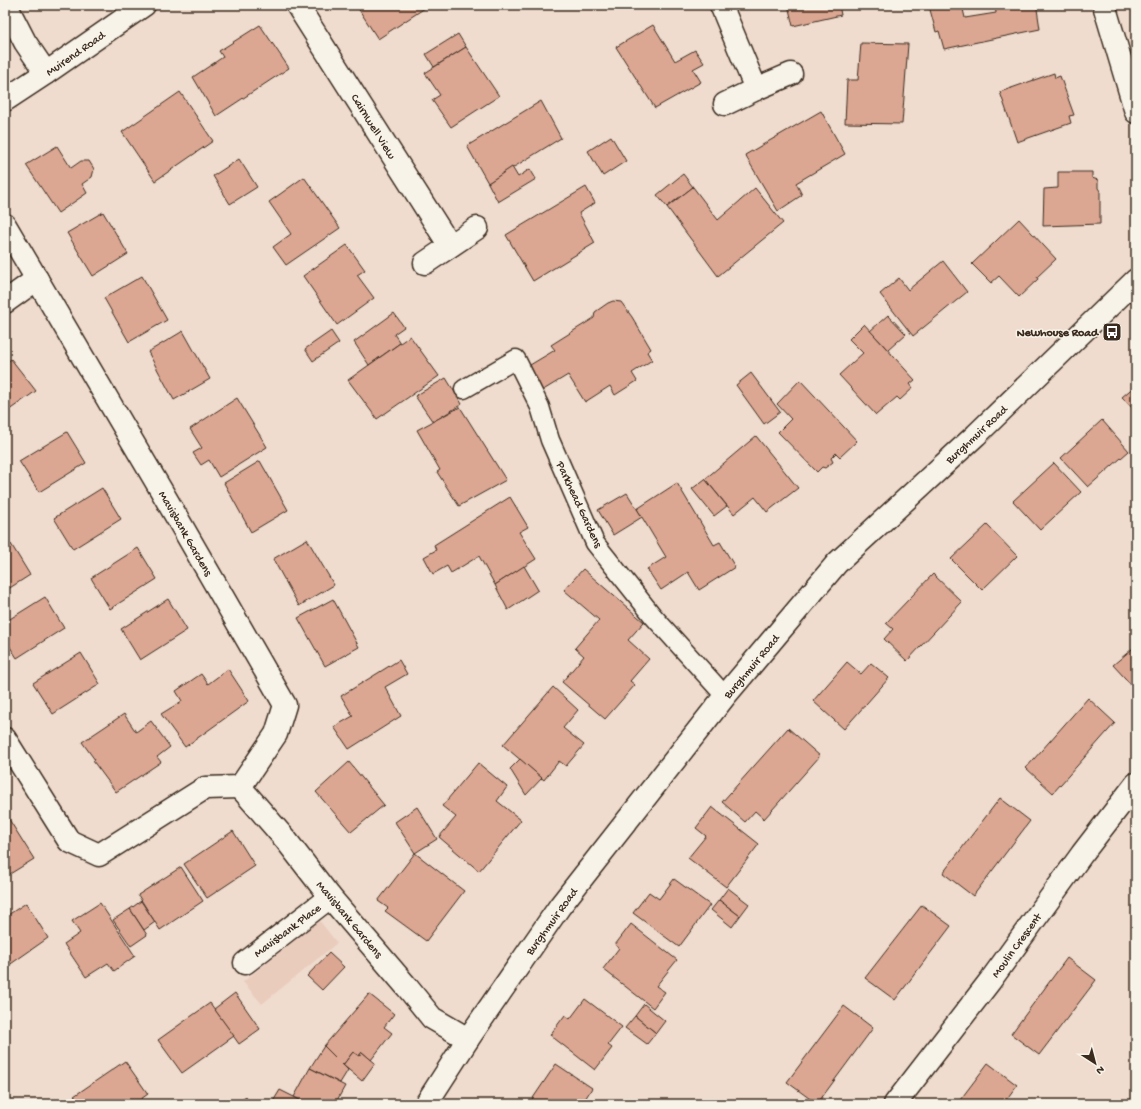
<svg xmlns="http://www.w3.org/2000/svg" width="1141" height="1109" font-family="'Gochi Hand',sans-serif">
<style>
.built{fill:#e9ccbc}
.building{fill:#dca792;stroke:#3b2a1e}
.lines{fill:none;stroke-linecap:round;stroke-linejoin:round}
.lane-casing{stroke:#3b2a1e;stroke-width:21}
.street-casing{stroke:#3b2a1e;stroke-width:25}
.secondary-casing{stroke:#3b2a1e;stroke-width:25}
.lane{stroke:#f7f3e8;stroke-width:18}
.street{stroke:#f7f3e8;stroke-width:22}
.secondary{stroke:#f7f3e8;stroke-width:22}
.labels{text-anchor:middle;stroke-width:3;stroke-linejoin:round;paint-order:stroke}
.street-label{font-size:12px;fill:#3b2a1e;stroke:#f7f3e8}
.poi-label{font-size:12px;font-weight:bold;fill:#3b2a1e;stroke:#f7f3e8;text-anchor:end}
</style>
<rect width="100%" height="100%" fill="#efdcce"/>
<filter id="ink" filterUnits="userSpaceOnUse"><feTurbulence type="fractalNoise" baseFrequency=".025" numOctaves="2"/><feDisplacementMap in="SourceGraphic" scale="8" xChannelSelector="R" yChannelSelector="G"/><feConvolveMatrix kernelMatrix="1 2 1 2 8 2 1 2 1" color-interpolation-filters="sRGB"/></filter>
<g filter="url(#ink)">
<!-- built -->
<polygon class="built" points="319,920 337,943 262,1004 243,982"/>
<!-- building -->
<g class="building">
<polygon points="356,5 427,5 428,6 378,39"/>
<polygon points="624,5 634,5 625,8"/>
<polygon points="788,5 839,5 841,15 793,26"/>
<polygon points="932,5 962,5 965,18 996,13 995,5 1044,5 1044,7 1037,9 1040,29 944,49 939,31 936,32 929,6"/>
<polygon points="260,25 289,68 216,116 193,77 223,57 219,51"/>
<polygon points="653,25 675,61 695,50 704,63 693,69 701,82 655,108 616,47"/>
<polygon points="458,34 466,47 434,67 426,54"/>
<polygon points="861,43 908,44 902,124 845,123 847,80 858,80"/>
<polygon points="466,47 499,96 451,127 432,100 440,95 425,73"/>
<polygon points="1054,73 1055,78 1060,76 1074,115 1069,116 1071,123 1017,142 1000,92"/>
<polygon points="180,92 213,141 155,181 122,132"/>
<polygon points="541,101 561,138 488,183 467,146"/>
<polygon points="821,111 845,154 796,183 802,195 778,211 745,155"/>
<polygon points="611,136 626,161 603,176 588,151"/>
<polygon points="57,146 71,168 81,161 89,161 94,169 92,177 82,184 87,193 58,213 26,165"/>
<polygon points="239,159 257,187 230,204 213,176"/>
<polygon points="512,167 518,177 530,169 536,179 498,202 488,183"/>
<polygon points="1058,172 1092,172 1092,178 1098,180 1098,188 1100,191 1100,224 1043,226 1044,189 1058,188"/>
<polygon points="683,174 693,187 667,207 657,195"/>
<polygon points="304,177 340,228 286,265 273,247 291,234 269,202"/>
<polygon points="586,187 595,203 579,213 595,243 533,281 506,235"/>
<polygon points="693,187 718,220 755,188 783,223 718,276 667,207"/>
<polygon points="103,212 128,254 93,276 67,233"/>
<polygon points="1019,219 1056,259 1037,277 1038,279 1019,297 999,276 991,283 972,264"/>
<polygon points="347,245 365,270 357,275 374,298 337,325 303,276"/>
<polygon points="943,261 967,292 913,336 880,294 899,278 908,290"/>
<polygon points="142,276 167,320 129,342 104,298"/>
<polygon points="613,301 621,302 632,317 651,349 647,352 652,360 632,373 637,381 615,395 610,386 585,402 568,375 540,392 525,368 555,350 551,345 594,318 595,312 608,303"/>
<polygon points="394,313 404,327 394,334 400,343 369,365 354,342"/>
<polygon points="888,315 906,334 888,350 870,331"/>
<polygon points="864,324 915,380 910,384 913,388 900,400 897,397 876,415 839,375 863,353 849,339"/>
<polygon points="183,331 210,379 174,400 148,352"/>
<polygon points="331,331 339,343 313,361 305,349"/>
<polygon points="410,336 439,376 377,419 348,380"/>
<polygon points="11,359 36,391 5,413 5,364"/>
<polygon points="751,373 780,412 764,424 736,385"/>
<polygon points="446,378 462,404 433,422 415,396"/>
<polygon points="800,380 857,441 840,457 836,453 831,458 833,462 825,468 822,467 817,472 778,432 791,419 777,404"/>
<polygon points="1136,385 1136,412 1122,397"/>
<polygon points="237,398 267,447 219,477 209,460 201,465 193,453 202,448 190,429"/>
<polygon points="460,407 506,480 459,506 437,472 440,470 417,430"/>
<polygon points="1102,420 1129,451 1088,487 1061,458"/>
<polygon points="67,432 86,463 39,492 19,461"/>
<polygon points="756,436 798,488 767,512 755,497 734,514 705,479"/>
<polygon points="260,461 288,510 251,532 224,483"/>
<polygon points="1054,463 1081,492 1040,530 1013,501"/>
<polygon points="705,479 727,506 714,516 692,489"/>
<polygon points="677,483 714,545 720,542 735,567 699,590 688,572 661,590 647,569 666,557 637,509"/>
<polygon points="102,488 121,519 73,549 54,518"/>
<polygon points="627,493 642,517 613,535 598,510"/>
<polygon points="510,497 528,527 519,532 536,559 495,585 479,556 451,573 447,566 433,574 424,557 436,550 434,545"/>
<polygon points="987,525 1017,556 982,590 951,559"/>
<polygon points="307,539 334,585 299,606 273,559"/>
<polygon points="11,544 30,575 5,591 5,548"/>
<polygon points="138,548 157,579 110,609 91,578"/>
<polygon points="524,566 538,590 508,610 495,585"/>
<polygon points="583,569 644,622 628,640 649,659 630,681 635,685 605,719 562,682 584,656 575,648 599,620 564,590"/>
<polygon points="933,574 962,602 907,661 884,639 893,629 886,623"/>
<polygon points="45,597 64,628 17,658 5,639 5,622"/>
<polygon points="168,599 187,630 140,660 121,629"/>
<polygon points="333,599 359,647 325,666 298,618"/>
<polygon points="1136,645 1136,654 1132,649"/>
<polygon points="1132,649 1136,654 1136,690 1113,665"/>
<polygon points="81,653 100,684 53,714 33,683"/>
<polygon points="399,660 407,674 385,687 401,716 349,749 334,727 353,716 341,696"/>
<polygon points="847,662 861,674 871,663 889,678 844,729 813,701"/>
<polygon points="228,669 249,701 185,747 161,714 182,701 176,691 201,674 208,684"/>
<polygon points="553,687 578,710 563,728 584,745 566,766 559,761 544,780 503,745"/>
<polygon points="1088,698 1115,723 1053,793 1026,768"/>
<polygon points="124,714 136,732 151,721 170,747 157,757 161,762 116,792 93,761 95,760 82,742"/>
<polygon points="788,728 820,756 764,819 755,811 745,822 722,802"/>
<polygon points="520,759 542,778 526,795 510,769"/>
<polygon points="349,762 384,805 351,832 316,792"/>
<polygon points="478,763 507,787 497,801 521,820 479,871 439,837 456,817 442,806"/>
<polygon points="1000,798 1030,821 973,896 943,873"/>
<polygon points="417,807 437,839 415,853 395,822"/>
<polygon points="712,807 759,844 726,887 688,858 706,836 696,828"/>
<polygon points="5,813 34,859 5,877"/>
<polygon points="233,831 255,866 207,898 184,864"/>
<polygon points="415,853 464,891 426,941 385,911 388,908 378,901"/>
<polygon points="181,867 203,901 160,930 138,895"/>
<polygon points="674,879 710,905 679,947 633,913 649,892 659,899"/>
<polygon points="728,888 749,904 740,916 719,900"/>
<polygon points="719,900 740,916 732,927 711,910"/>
<polygon points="141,901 155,922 144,930 130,909"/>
<polygon points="26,903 48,938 5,968 5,917"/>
<polygon points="100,903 135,956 114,971 108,963 86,977 64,944 80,933 72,921"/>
<polygon points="922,905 951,926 895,1000 865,978"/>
<polygon points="130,909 147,935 131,946 113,920"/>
<polygon points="631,924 677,960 656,986 665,992 653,1008 603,969 619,948 615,945"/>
<polygon points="329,953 344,967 322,990 307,976"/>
<polygon points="1067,958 1096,980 1039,1055 1011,1034"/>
<polygon points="235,993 260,1029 239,1044 214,1009"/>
<polygon points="369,994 394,1014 384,1027 392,1033 371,1060 362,1052 359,1056 353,1052 343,1065 324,1046"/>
<polygon points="585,999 622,1027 608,1045 612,1048 595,1070 550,1035 565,1015 570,1019"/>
<polygon points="210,1003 234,1036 182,1073 158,1040"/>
<polygon points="644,1004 665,1021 656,1033 635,1016"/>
<polygon points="844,1006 873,1028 817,1104 787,1082"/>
<polygon points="635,1016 656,1033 647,1044 625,1028"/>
<polygon points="324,1046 348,1070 340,1083 310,1068"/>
<polygon points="353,1052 359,1056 362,1052 375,1063 362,1081 343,1065"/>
<polygon points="125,1061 148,1094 134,1104 80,1104 74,1096"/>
<polygon points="988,1063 1017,1085 1003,1104 957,1104"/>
<polygon points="556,1064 592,1088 582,1104 574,1104 571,1102 570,1104 529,1104"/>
<polygon points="310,1068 345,1086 335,1104 307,1104 294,1097"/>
<polygon points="280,1090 294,1097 307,1104 272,1103"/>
<polygon points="246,1097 250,1104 236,1104"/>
</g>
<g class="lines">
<!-- lane casing -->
<g class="lane-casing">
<polyline id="lane" points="464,389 516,359 540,407 550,440 595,543 653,616 725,696"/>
</g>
<!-- street casing -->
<g class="street-casing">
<g id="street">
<polyline points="6,5 25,42 46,73"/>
<polyline points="297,5 450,246"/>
<polyline points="721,5 756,89"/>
<polyline points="5,100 46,73 144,5"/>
<polyline points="725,104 756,89 791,74"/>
<polyline points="5,225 161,490 285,705 276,734 240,787 286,840 330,897 407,987 432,1018 468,1039"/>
<polyline points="425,263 477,228"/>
<polyline points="5,302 37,279"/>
<polyline points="5,739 69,841 99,855 205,788 240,787"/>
<polyline points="245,963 330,897"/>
<polyline points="895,1104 990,981 1082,854 1136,784"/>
</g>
</g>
<!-- secondary casing -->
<g class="secondary-casing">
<g id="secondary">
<polyline points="1104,5 1136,112"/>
<polyline points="426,1104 468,1039 560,906 725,696 837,563 976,435 1136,280"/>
</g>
</g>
<!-- lane -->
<use href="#lane" class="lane"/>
<!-- street -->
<use href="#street" class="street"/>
<!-- secondary -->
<use href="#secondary" class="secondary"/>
</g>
</g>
<!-- icons -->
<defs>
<g id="bus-square" transform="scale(1)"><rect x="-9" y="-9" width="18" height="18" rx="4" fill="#3b2a1e" stroke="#f7f3e8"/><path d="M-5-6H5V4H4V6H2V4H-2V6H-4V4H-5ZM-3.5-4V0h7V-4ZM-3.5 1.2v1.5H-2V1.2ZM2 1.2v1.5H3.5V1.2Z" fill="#fff"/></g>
</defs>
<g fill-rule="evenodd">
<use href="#bus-square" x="1112" y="332"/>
</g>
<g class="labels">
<!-- street labels -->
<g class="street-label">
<text transform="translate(75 53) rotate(-35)" y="4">Muirend Road</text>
<text transform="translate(374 126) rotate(58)" y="4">Cairnwell View</text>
<text transform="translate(976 434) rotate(-43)" y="4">Burghmuir Road</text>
<text transform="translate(580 504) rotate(65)" y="4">Parkhead Gardens</text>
<text transform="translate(186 533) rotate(60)" y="4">Mavisbank Gardens</text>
<text transform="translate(751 666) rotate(-50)" y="4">Burghmuir Road</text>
<text transform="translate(350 919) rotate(50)" y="4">Mavisbank Gardens</text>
<text transform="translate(551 921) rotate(-54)" y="4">Burghmuir Road</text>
<text transform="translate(287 930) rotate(-37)" y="4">Mavisbank Place</text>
<text transform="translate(1016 945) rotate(-54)" y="4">Moulin Crescent</text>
</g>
<!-- poi labels -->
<g class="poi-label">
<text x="1098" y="336">Newhouse Road</text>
</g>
</g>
<!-- margin -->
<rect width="1141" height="1109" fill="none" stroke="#f7f3e8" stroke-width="20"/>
<rect x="10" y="10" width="1121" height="1089" fill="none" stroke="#3b2a1e" stroke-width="1.5" filter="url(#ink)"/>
<!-- north arrow -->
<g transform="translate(1095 1063) rotate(144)" stroke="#f7f3e8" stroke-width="3" paint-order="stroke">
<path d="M0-3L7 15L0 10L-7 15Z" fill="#3b2a1e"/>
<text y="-6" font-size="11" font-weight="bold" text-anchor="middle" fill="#3b2a1e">N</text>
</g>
</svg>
